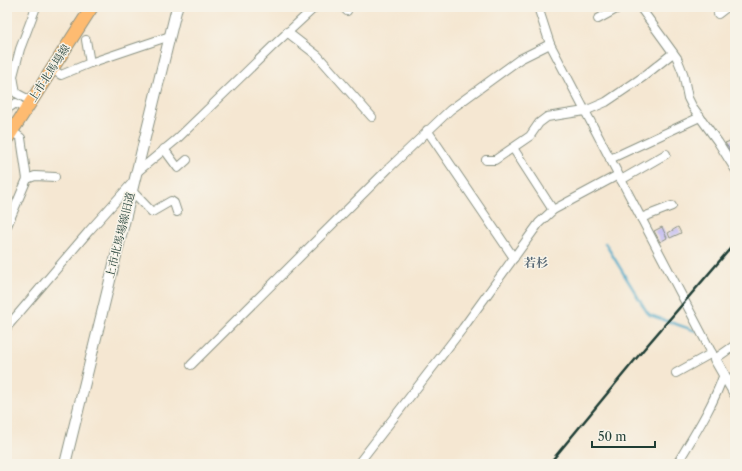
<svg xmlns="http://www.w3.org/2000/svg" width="742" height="471" font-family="'Libre Caslon Text','Noto Serif JP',serif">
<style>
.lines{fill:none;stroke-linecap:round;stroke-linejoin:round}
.stream{stroke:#47a6c6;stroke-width:2.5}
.building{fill:#c3bcf1}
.minor-casing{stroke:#8a9283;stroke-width:10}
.tertiary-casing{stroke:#8a9283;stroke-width:12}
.primary-casing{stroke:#8a9283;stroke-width:14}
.minor{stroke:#fff;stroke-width:8}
.tertiary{stroke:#fff;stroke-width:10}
.primary{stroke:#febb71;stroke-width:12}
.rail{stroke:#1f3d34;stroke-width:2.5}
.labels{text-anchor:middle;stroke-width:3;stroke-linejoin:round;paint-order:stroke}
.street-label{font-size:11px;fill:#1f3d34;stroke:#f7f3e8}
.neighbourhood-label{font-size:12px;font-weight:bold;fill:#586976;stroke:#f7f3e8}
</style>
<rect width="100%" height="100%" fill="#f7f3e8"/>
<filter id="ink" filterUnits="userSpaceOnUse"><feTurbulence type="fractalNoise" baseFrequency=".025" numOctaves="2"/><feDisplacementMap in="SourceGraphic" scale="8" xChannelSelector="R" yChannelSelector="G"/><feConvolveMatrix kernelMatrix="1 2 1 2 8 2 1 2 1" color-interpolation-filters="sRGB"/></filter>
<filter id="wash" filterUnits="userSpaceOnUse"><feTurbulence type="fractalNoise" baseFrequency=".012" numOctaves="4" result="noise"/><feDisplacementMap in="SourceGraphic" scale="16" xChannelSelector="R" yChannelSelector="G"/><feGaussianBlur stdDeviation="0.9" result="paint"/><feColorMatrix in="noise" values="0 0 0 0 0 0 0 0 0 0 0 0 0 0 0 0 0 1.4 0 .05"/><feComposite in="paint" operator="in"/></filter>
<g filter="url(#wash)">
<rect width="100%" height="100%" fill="#f5e7d2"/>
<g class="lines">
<!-- stream -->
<polyline class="stream" points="605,243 647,312 650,315 696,331"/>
</g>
<g id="blocks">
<!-- building -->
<g class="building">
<polygon points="735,139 735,152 732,153 725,143"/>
<polygon points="662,227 667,238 660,242 654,231"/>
<polygon points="678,227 681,233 670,238 668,233"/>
</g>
</g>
</g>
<g filter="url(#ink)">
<use href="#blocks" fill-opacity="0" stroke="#8a9283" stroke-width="1"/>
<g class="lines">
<!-- minor casing -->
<g class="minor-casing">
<g id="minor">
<polyline points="344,7 347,11"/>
<polyline points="538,7 550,44 715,359 735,345"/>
<polyline points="640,7 677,58 683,73 688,98 692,106 718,142 735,169"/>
<polyline points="718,14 727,7"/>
<polyline points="598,19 620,7"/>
<polyline points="287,32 318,56 372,117"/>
<polyline points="86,40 90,63"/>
<polyline points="52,69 61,75 90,63 170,36"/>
<polyline points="31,101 16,93 13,76 20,49 36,7"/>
<polyline points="7,109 16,103 26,110"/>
<polyline points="427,130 514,258"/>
<polyline points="513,148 553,210"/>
<polyline points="164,149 178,168 187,160"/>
<polyline points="610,159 700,117"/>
<polyline points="486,160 495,160 530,136 539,123 547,117 585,111 606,102 643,77 673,53"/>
<polyline points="136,173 177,139 273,46 315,7"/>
<polyline points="27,179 35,176 55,177"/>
<polyline points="621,180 666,154"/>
<polyline points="131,190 152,212 171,201 174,203 177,212"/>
<polyline points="641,218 672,206"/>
<polyline points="7,226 27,179 21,138 12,131"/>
<polyline points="7,327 89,231 133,182"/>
<polyline points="191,365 389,168 450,110 520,59 550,44"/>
<polyline points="676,373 712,353"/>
<polyline points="358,464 463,328 539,223 553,210 618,175"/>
<path d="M677,464C694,435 713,406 724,374"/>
</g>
</g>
<!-- tertiary casing -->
<g class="tertiary-casing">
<g id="tertiary">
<polyline points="715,359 735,394"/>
<polyline points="65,464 177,7"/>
</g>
</g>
<!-- primary casing -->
<g class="primary-casing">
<polyline id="primary" points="7,139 92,7"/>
</g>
<!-- minor -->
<use href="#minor" class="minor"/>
<!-- tertiary -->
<use href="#tertiary" class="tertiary"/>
<!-- primary -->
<use href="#primary" class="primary"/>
<!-- rail -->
<polyline class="rail" points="549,464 644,349 735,243"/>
</g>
</g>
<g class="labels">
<!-- street labels -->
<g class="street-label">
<text transform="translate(49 73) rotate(-57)" y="4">上市北馬場線</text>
<text transform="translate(120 235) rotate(-76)" y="4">上市北馬場線旧道</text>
</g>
<!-- neighbourhood labels -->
<g class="neighbourhood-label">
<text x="536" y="267">若杉</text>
</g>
</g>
<!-- margin -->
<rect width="742" height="471" fill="none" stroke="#f7f3e8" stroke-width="24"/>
<!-- scale -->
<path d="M592 441v6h63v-6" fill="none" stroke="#1f3d34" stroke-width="2"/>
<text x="598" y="441" font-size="12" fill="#1f3d34" stroke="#f7f3e8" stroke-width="3" paint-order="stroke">50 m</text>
</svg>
